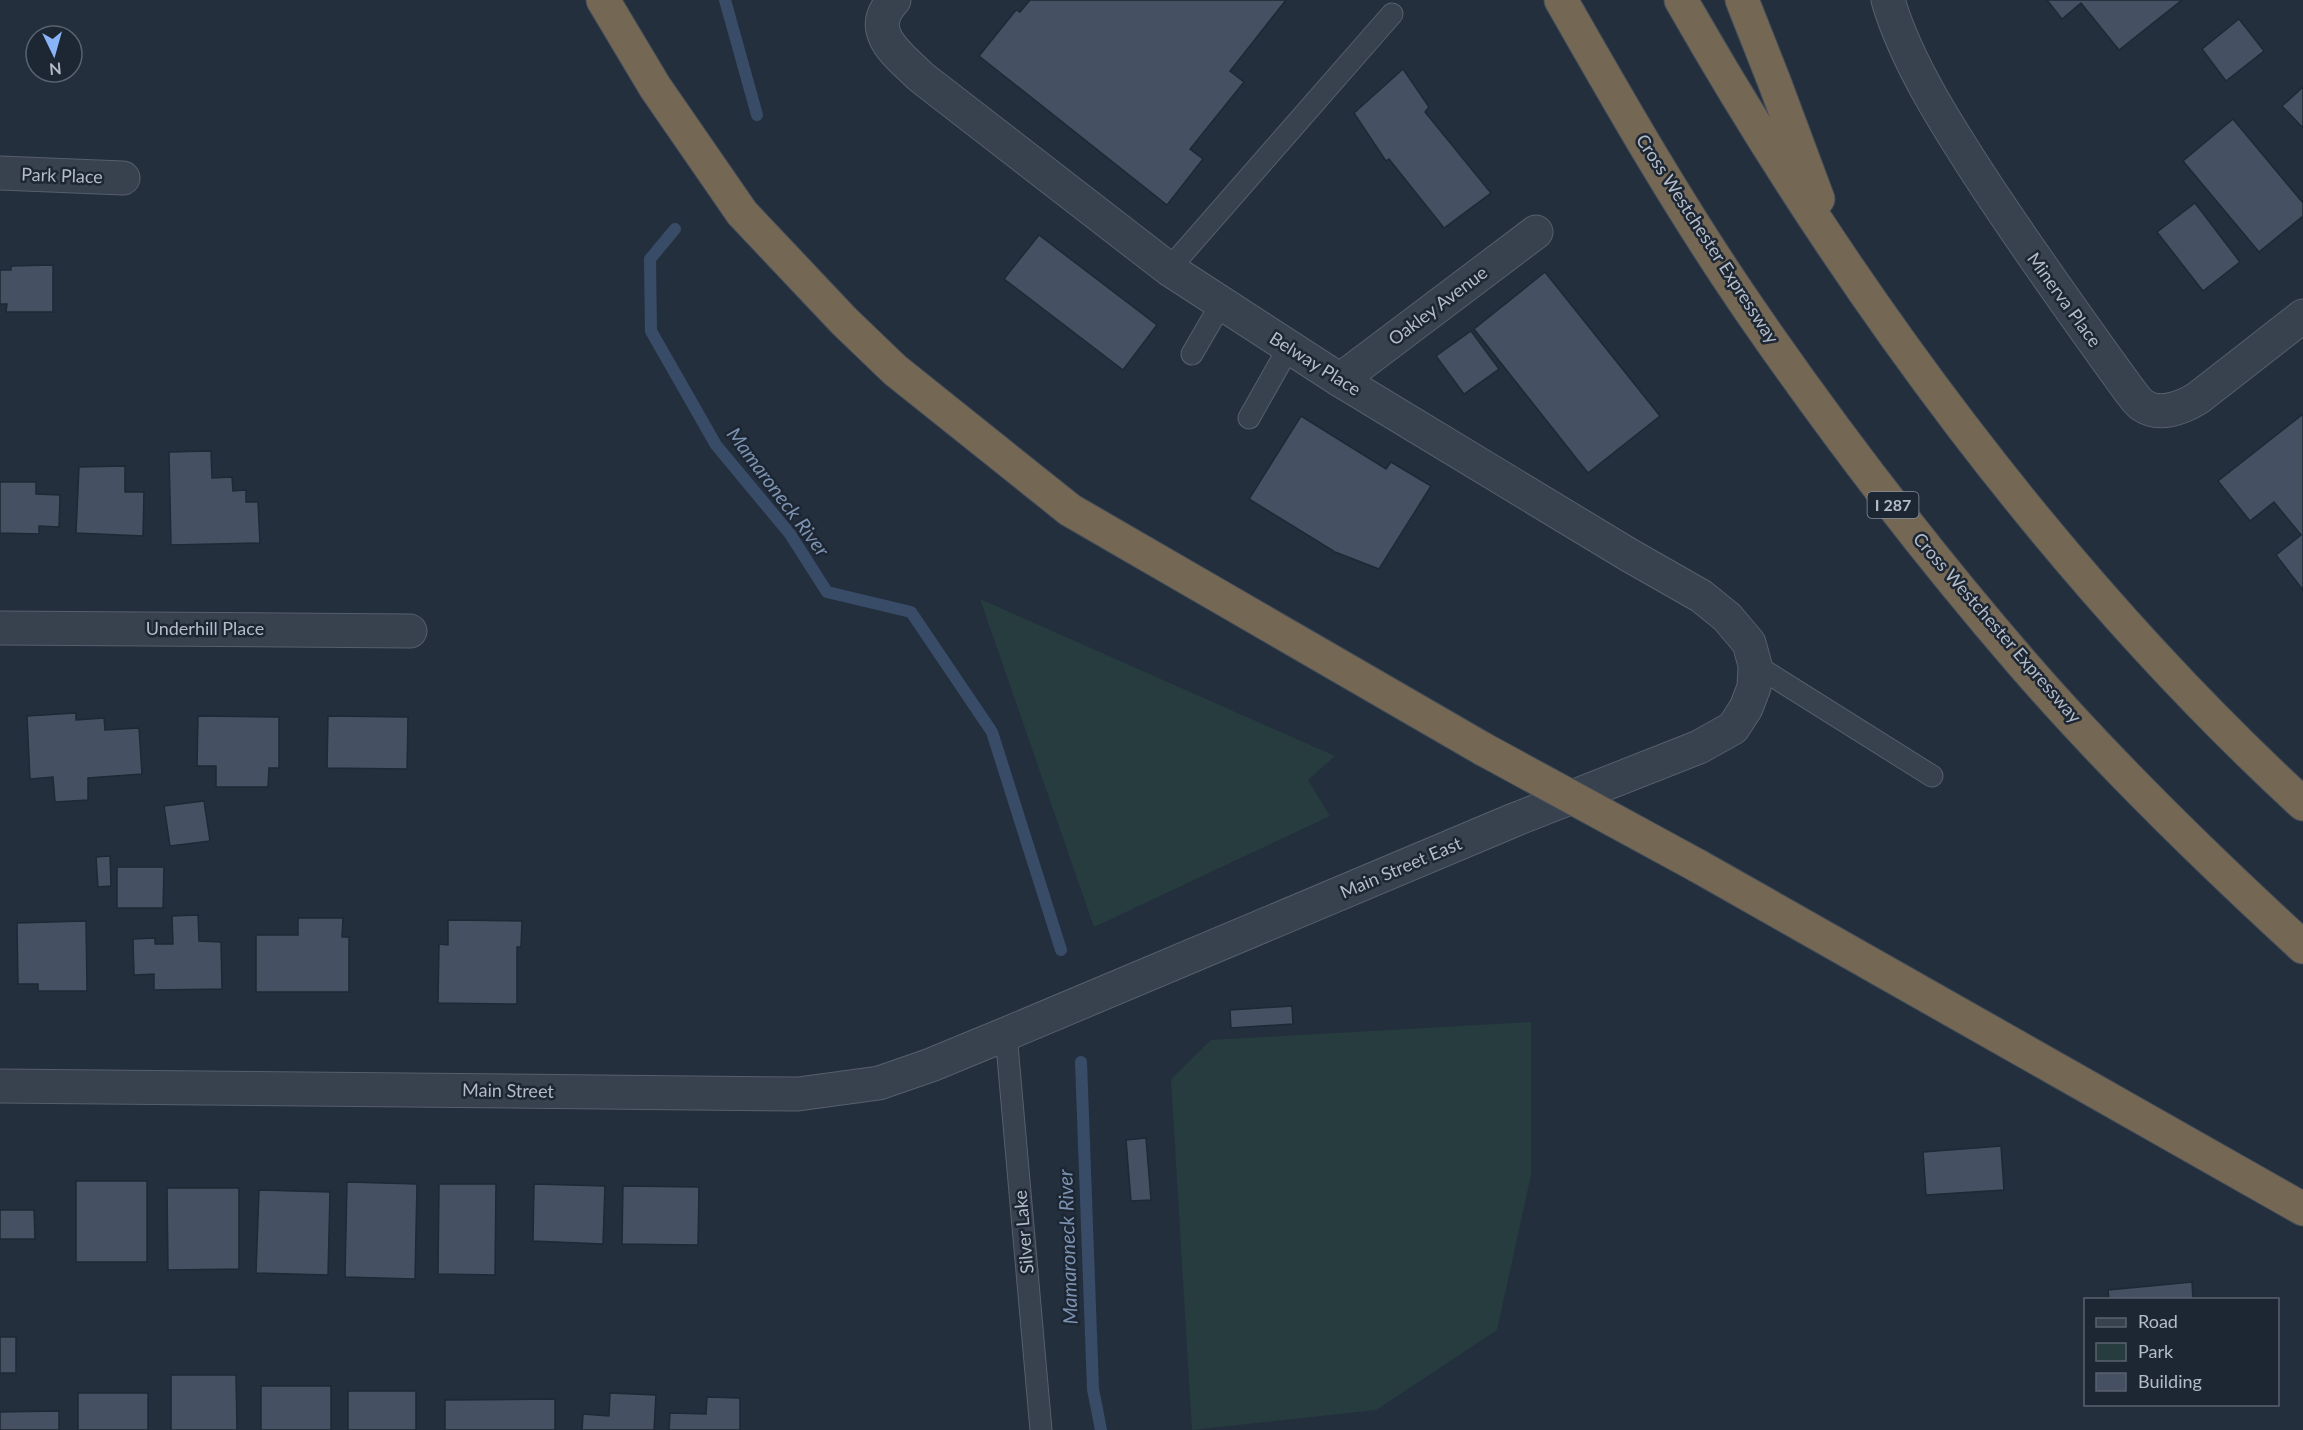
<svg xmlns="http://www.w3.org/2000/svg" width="2303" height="1430" font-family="Lato,sans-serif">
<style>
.green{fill:#263c3f}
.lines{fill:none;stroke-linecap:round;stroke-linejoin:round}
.stream{stroke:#394c67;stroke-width:12}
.building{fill:#455162;stroke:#1f2835;stroke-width:1.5}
.service-casing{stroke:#565f6c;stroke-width:23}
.minor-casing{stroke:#565f6c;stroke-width:35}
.tertiary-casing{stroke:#565f6c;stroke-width:35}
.motorway-casing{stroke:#434c59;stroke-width:35}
.service{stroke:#38414e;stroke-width:21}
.minor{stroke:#38414e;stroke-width:33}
.tertiary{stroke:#38414e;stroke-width:33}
.motorway{stroke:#746855;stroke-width:33}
.motorway-bridge-casing{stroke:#434c59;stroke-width:35;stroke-linecap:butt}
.motorway-bridge{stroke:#746855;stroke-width:33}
.labels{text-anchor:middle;stroke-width:5;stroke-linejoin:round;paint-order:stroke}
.shield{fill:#1d2633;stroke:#878f9c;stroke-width:1.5}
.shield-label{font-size:16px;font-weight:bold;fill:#b4bcc9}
.street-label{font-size:18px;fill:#b4bcc9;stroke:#1d2633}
.water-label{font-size:20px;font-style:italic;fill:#7c92b1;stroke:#1d2633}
</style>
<rect width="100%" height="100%" fill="#242f3e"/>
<!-- green -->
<g class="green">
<polygon points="980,599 1335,756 1308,780 1330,816 1094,927"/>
<polygon points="1531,1022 1531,1175 1497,1330 1376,1410 1192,1430 1171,1079 1211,1040"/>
</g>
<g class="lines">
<!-- stream -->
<g class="stream">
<polyline points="725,0 757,115"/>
<polyline points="675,229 650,259 651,331 716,445 790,534 827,592 911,612 992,732 1061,950"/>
<polyline points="1081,1062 1093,1389 1101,1430"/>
</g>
</g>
<!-- building -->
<g class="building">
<polygon points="1030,0 1286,0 1230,71 1244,82 1190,149 1203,159 1167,205 979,56 1016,10 1020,12"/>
<polygon points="2047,0 2182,0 2119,50 2081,3 2062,19"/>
<polygon points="2239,19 2264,51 2226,81 2202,49"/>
<polygon points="1403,69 1429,107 1425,112 1491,193 1444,228 1389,159 1386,161 1354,113"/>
<polygon points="2303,87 2303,128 2282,106"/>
<polygon points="2233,119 2303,203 2303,216 2259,252 2183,161"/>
<polygon points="2195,203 2240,262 2203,291 2157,232"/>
<polygon points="1039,235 1157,325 1123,370 1004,279"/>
<polygon points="53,265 53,312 6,312 7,304 0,304 0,270 11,270 11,266"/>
<polygon points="1545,272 1660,416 1588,473 1474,329"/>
<polygon points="1471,331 1499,369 1464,394 1436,356"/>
<polygon points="2303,414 2303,590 2276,555 2301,535 2274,502 2250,521 2218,481"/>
<polygon points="1301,416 1386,469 1391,462 1431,486 1379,569 1335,552 1249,499"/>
<polygon points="211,451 212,478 232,477 233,491 246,490 246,502 258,502 260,543 171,545 169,452"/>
<polygon points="125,466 125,492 144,492 143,536 76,533 79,467"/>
<polygon points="0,482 36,482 36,494 60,495 59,527 39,526 39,534 0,533"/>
<polygon points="76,713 76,720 104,718 105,730 139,728 142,774 88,778 88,800 55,802 53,777 30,779 27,716"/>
<polygon points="198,716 279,717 279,768 269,768 268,787 216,787 216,766 197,766"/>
<polygon points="328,716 408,717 407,769 327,768"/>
<polygon points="204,801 210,841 170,846 164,806"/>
<polygon points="110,856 111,886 98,887 96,857"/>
<polygon points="117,867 164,867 163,908 117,908"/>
<polygon points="198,915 199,941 221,942 222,989 154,990 154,974 134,975 133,939 155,938 155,944 173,944 172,916"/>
<polygon points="298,918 343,918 342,937 349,937 349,992 256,992 256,935 298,935"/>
<polygon points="448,920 522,921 521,947 517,947 517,1004 438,1003 439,944 448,945"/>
<polygon points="86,921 87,991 38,991 38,984 18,984 17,923"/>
<polygon points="1292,1006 1293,1024 1231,1028 1230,1010"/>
<polygon points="1146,1138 1151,1200 1131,1201 1126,1140"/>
<polygon points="2001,1146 2004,1190 1926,1195 1923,1152"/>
<rect x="76" y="1181" width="71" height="81"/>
<polygon points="347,1182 417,1184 415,1279 345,1277"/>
<polygon points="439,1184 496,1184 495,1275 438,1274"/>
<polygon points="534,1184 605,1186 603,1244 533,1241"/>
<polygon points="623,1186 699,1187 698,1245 622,1244"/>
<polygon points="167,1188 239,1188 239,1269 168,1270"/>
<polygon points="259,1190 330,1192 328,1275 256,1273"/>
<polygon points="0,1210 34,1210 35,1239 0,1239"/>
<polygon points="2192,1282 2193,1300 2109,1300 2108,1290"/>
<polygon points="0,1335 1,1337 16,1337 16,1373 0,1373"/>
<polygon points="171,1375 236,1375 237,1430 171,1430"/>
<rect x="261" y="1386" width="70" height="44"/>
<rect x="348" y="1391" width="68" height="39"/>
<rect x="78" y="1393" width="70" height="37"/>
<polygon points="610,1393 656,1395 654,1430 582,1430 583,1414 609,1416"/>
<polygon points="707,1397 740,1398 740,1430 669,1430 670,1413 706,1414"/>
<polygon points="555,1399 555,1430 445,1430 445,1400"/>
<polygon points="59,1411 59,1430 0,1430 0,1412"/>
</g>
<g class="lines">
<!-- service casing -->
<g class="service-casing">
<g id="service">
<polyline points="1169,269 1392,14"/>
<polyline points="1192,354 1221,304"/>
<polyline points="1249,418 1289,347"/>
<polyline points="1755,665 1932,776"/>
<polyline points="1006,1034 1041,1430"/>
</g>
</g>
<!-- minor casing -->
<g class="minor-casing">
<g id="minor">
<path d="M1888,0C1906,62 1948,127 1983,181C2030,252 2079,321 2129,390C2133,395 2137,401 2142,405C2159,417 2182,408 2198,398L2303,316"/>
<polyline points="0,173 123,178"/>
<polyline points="1340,380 1536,232"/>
<polyline points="0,628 410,631"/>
</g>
</g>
<!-- tertiary casing -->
<g class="tertiary-casing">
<path id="tertiary" d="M0,1086L798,1094L879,1083L931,1065L1006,1034L1514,820L1699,747L1733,728L1746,708L1754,687L1755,665L1749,643L1727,617L1701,596L1629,555L1340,380L1169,269L921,77C899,55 864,32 894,0"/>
</g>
<!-- motorway casing -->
<g class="motorway-casing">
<g id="motorway">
<polyline points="603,0 655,87 742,213 844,321 895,370 1070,510 1483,749"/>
<path d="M1561,0C1622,107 1684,215 1754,316C1837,436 1926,552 2021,662C2108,763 2205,857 2303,947"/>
<path d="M1681,0C1847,291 2056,576 2303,804"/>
<polyline points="1742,0 1774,81 1818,199"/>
<polyline points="1698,866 2303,1209"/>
</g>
</g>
<!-- service -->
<use href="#service" class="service"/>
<!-- minor -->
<use href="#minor" class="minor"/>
<!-- tertiary -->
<use href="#tertiary" class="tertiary"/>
<!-- motorway -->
<use href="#motorway" class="motorway"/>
<!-- motorway-bridge casing -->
<g class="motorway-bridge-casing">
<polyline id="motorway-bridge" points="1483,749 1698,866"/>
</g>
<!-- motorway-bridge -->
<use href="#motorway-bridge" class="motorway-bridge"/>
</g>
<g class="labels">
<!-- shield labels -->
<rect class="shield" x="1867.5" y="492" width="51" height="26" rx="4.5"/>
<g class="shield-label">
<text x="1893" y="511">I 287</text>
</g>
<!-- street labels -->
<g class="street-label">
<text transform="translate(62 176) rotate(2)" y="6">Park Place</text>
<text transform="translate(1707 239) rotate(57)" y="6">Cross Westchester Expressway</text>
<text transform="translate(2064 300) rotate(54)" y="6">Minerva Place</text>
<text transform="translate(1438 306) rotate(-37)" y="6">Oakley Avenue</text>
<text transform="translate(1315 364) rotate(32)" y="6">Belway Place</text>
<text transform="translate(1997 628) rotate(49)" y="6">Cross Westchester Expressway</text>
<text x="205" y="635">Underhill Place</text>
<text transform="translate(1401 868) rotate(-23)" y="6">Main Street East</text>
<text transform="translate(508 1091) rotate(1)" y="6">Main Street</text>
<text transform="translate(1024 1232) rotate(-95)" y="6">Silver Lake</text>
</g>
<!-- water labels -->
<g class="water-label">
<text transform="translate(778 492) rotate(53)" y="7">Mamaroneck River</text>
<text transform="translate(1068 1247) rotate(-92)" y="7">Mamaroneck River</text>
</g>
</g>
<!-- legend -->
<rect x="2084" y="1298" width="195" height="108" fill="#1d2633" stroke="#59626f" stroke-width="1.5"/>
<rect x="2096" y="1318" width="30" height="9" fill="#38414e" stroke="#59626f" stroke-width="1.5"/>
<text x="2138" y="1328" font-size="18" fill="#b4bcc9">Road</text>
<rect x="2096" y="1343" width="30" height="18" fill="#263c3f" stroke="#59626f" stroke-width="1.5"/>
<text x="2138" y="1358" font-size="18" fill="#b4bcc9">Park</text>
<rect x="2096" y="1373" width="30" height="18" fill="#455162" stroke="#59626f" stroke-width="1.5"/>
<text x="2138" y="1388" font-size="18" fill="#b4bcc9">Building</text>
<!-- north arrow -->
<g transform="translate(54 54) rotate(175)"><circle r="28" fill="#1d2633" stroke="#59626f" stroke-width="1.5"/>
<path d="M0-4.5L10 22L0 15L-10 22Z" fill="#8ab4f8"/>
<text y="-9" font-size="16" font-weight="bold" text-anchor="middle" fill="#b4bcc9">N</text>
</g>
</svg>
